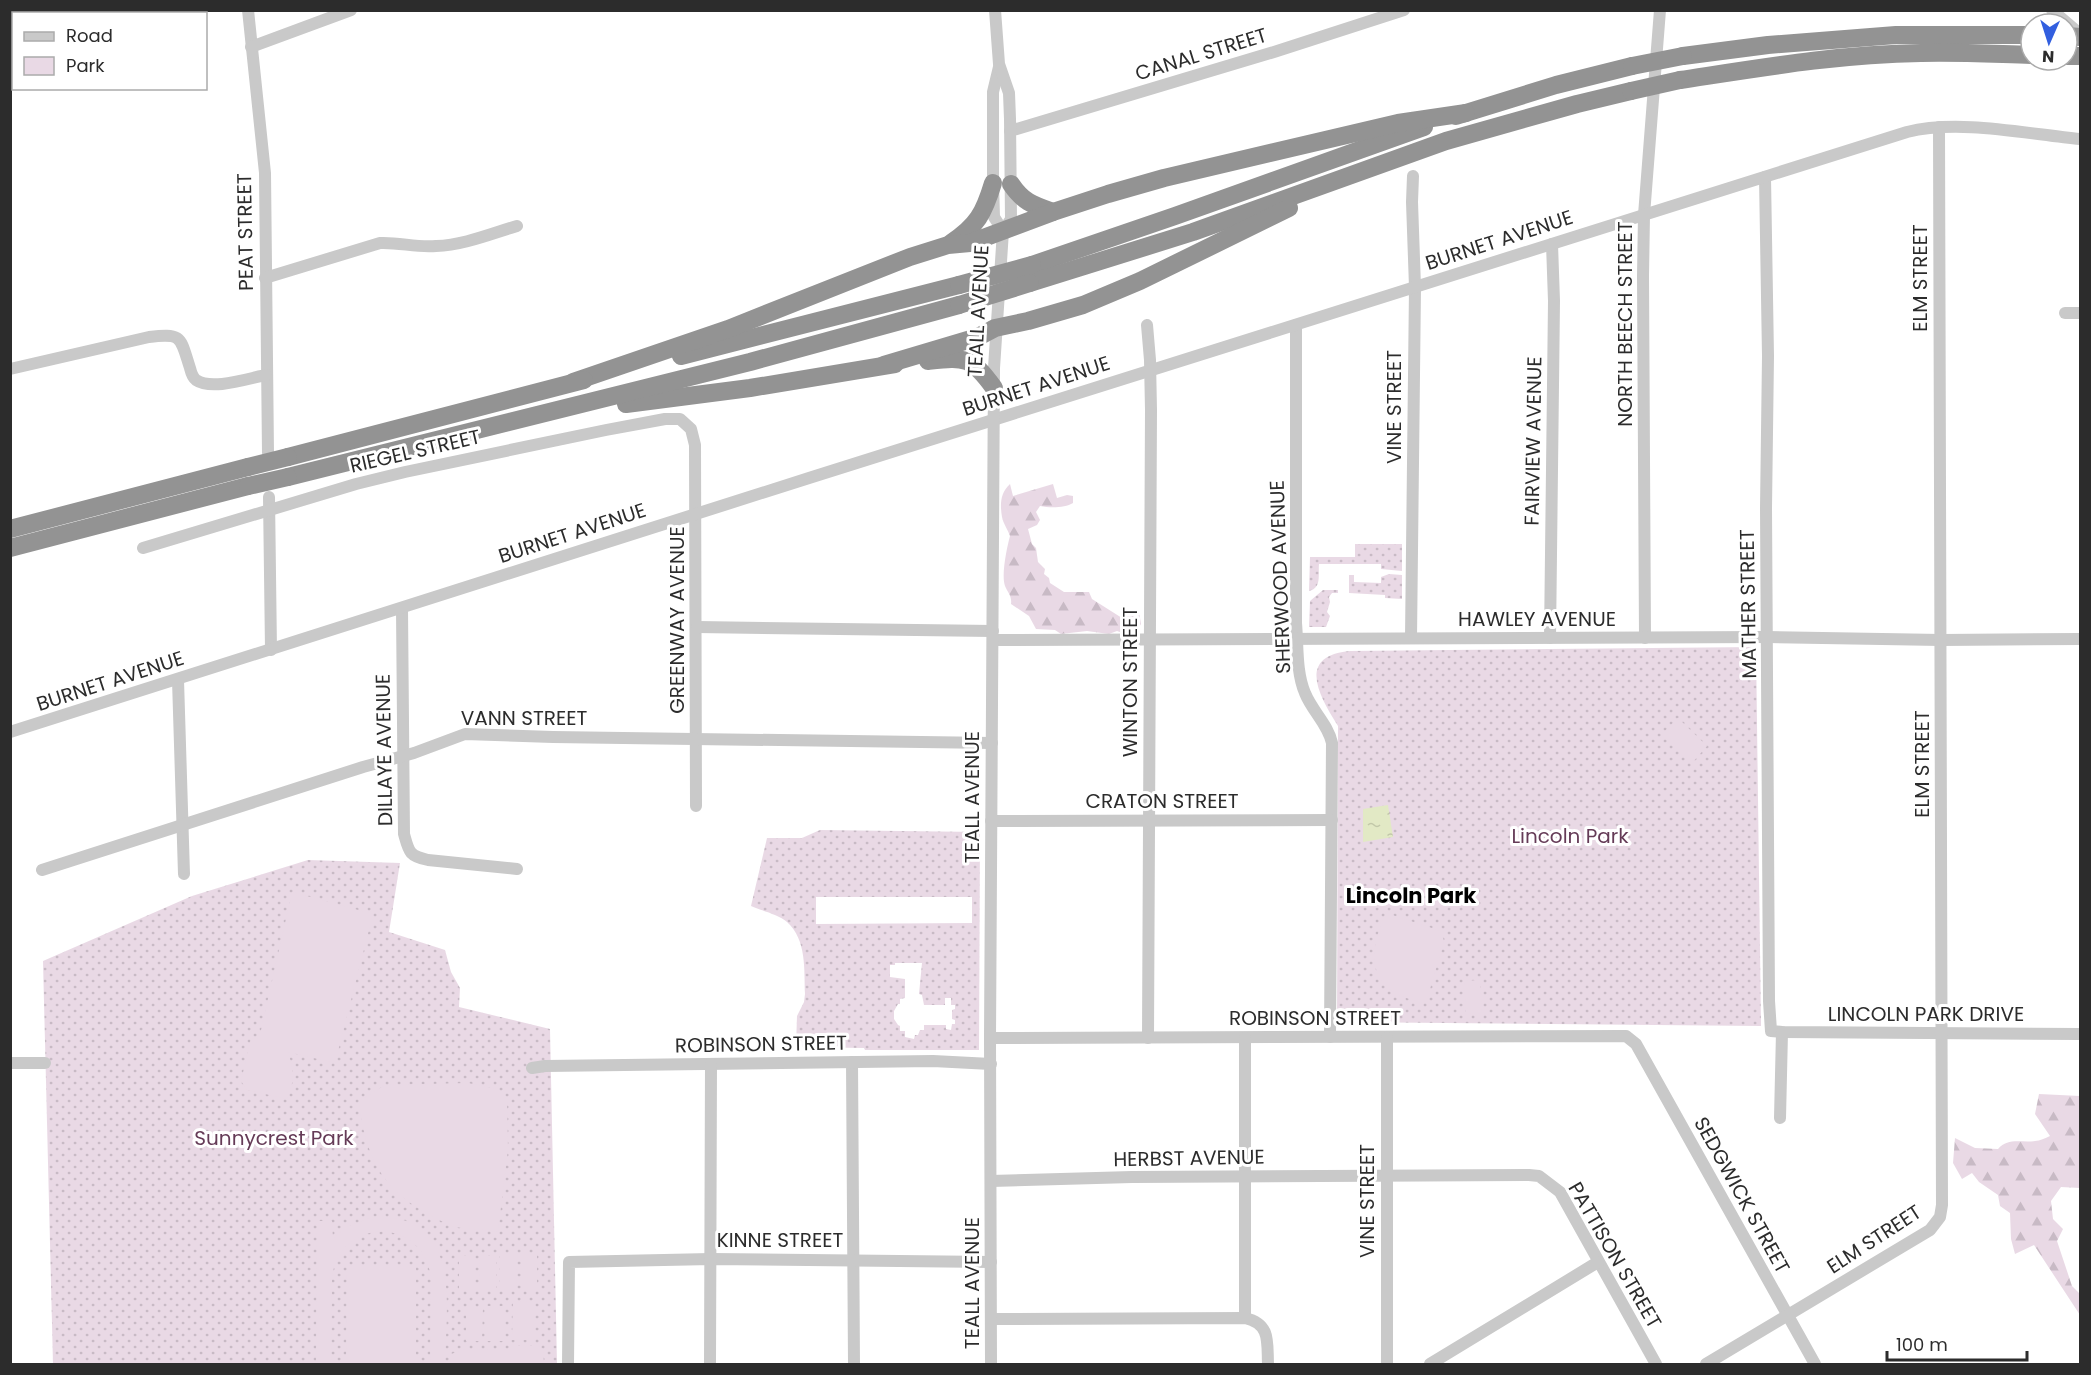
<svg xmlns="http://www.w3.org/2000/svg" width="2091" height="1375" font-family="Poppins,sans-serif">
<style>
.green{fill:url(#green-dots);fill-rule:evenodd}
.forest{fill:url(#forest-firs)}
.pitch{fill:#e9d9e5}
.water{fill:url(#water-ripples)}
.lines{fill:none;stroke-linecap:round;stroke-linejoin:round}
.minor{stroke:#c9c9c9;stroke-width:12}
.highway{stroke:#939393;stroke-width:18}
.highway-bridge{stroke:#939393;stroke-width:18}
.labels{text-anchor:middle;stroke-width:6;stroke-linejoin:round;paint-order:stroke}
.street-label{font-size:20px;fill:#2c2c2c;stroke:#fff}
.park-label{font-size:20px;fill:#653b57;stroke:#fff}
.neighbourhood-label{font-size:21px;font-weight:bold;fill:#000;stroke:#fff}
</style>
<defs>
<pattern id="green-dots" width="8" height="8" patternUnits="userSpaceOnUse" patternTransform="scale(1.5)"><rect width="8" height="8" fill="#e9d9e5"/><path d="M2 2h.1M6 6h.1" fill="none" stroke="#c8bac5" stroke-width="1.8" stroke-linecap="round"/></pattern>
<pattern id="forest-firs" width="22" height="20" patternUnits="userSpaceOnUse" patternTransform="scale(1.5)"><rect width="22" height="20" fill="#e9d9e5"/><path d="M5 1l3.5 6h-7zM16 11l3.5 6h-7z" fill="#c8bac5"/></pattern>
<pattern id="water-ripples" width="26" height="14" patternUnits="userSpaceOnUse" patternTransform="scale(1.5)"><rect width="26" height="14" fill="#e2e9c5"/><path d="M2 4q2-2 4 0t4 0M15 11q2-2 4 0t4 0" fill="none" stroke="#c2c8a9"/></pattern>
</defs>
<rect width="100%" height="100%" fill="#fff"/>
<!-- green -->
<g class="green">
<path d="M1355,544H1402V571L1381,569V564H1319C1318,575 1322,588 1309,591L1310,557H1355Z"/>
<polygon points="1389,574 1402,575 1402,599 1385,598 1385,595 1349,593 1349,575 1354,575 1354,582 1381,583 1381,577"/>
<polygon points="1323,590 1338,590 1338,593 1332,593 1329,597 1330,602 1327,612 1330,616 1326,627 1309,627 1310,601"/>
<path d="M1756,647L1761,1026L1337,1022L1338,726C1319,696 1296,656 1350,651Z"/>
<path d="M820,830L980,832L979,1050H865L864,1048L796,1047L797,1016L804,1002L805,994C804,970 807,940 787,922C778,914 762,911 751,906L767,838H802ZM816,897H972V923L816,924ZM895,963H922L919,994L922,995L924,1005H945V998H951V1005H955V1009L952,1010V1019L955,1020V1024H952L951,1030L946,1029V1025H924V1030H920L918,1035H915L914,1039L905,1037V1031H900V1026L898,1025L894,1019V1011L898,1004H900V999L905,998V979L890,977V965H895Z"/>
<polygon points="308,860 400,863 389,932 445,950 451,972 460,988 459,1007 550,1029 557,1364 53,1364 43,961 192,896"/>
</g>
<!-- forest -->
<g class="forest">
<path d="M1010,484L1013,496L1053,484L1057,498L1067,495L1073,496V503C1065,508 1050,508 1040,506L1036,512L1040,520L1037,525L1028,529L1032,544L1036,548L1038,562L1045,569L1044,574L1049,578L1050,583L1064,592H1089L1092,599L1122,618L1127,615L1129,609L1139,612L1141,624L1135,633L1128,635L1117,631L1109,634L1087,631L1061,634L1055,630L1036,629L1029,616L1011,604C1012,596 1008,593 1005,586C1001,575 1007,547 1010,536C1008,530 1003,523 1002,517C1000,505 1000,493 1010,484Z"/>
<path d="M2039,1094L2080,1096V1188L2061,1187L2051,1201L2053,1219L2063,1229L2057,1241L2072,1286L2080,1294V1315L2034,1245L2015,1254L2011,1239L2010,1213L2000,1206L1998,1195L1979,1182L1972,1173L1962,1179L1953,1163L1955,1138L1975,1148L1998,1149C2008,1137 2021,1143 2035,1141C2040,1141 2045,1138 2050,1136L2035,1114Z"/>
</g>
<!-- pitch -->
<g class="pitch">
<polygon points="1678,718 1707,746 1693,762 1663,733"/>
<path d="M292,892L373,914L335,1063L288,1052C294,1071 295,1080 287,1099L247,1090L241,1081L251,1038L259,1039Z"/>
<path d="M1386,913L1441,931L1444,941L1426,1003C1369,993 1365,959 1386,913Z"/>
<polygon points="1480,980 1482,1013 1466,1014 1464,981"/>
<path d="M468,1083L496,1089L507,1100L508,1149L498,1232C483,1229 466,1230 452,1226C443,1223 435,1217 427,1213C380,1189 364,1151 359,1101L385,1085Z"/>
<path d="M373,1217C463,1213 446,1305 445,1364H430L431,1277C422,1217 343,1216 332,1276L331,1364H316L317,1221H332L333,1239L346,1227Z"/>
<polygon points="500,1255 517,1255 516,1290 500,1290"/>
<rect x="521" y="1255" width="16" height="35"/>
<rect x="459" y="1256" width="16" height="34"/>
<polygon points="480,1256 496,1256 496,1290 479,1290"/>
<polygon points="347,1265 416,1265 416,1364 346,1364"/>
<polygon points="513,1301 534,1302 534,1340 512,1340"/>
<rect x="487" y="1306" width="16" height="35"/>
<polygon points="466,1307 483,1307 482,1341 466,1341"/>
<polygon points="514,1346 538,1346 543,1349 544,1364 450,1364 449,1355 461,1350 508,1349"/>
</g>
<!-- water -->
<polygon class="water" points="1388,805 1393,837 1363,842 1363,809"/>
<g class="lines">
<!-- minor -->
<g class="minor">
<polyline points="248,10 265,173 268,453"/>
<polyline points="2052,10 2080,34"/>
<polyline points="251,47 351,10"/>
<polyline points="999,67 993,92 993,183 994,217 1003,231"/>
<polyline points="1010,131 1274,52 1404,10"/>
<polyline points="1765,177 1768,356 1766,508 1769,1001 1771,1031 1782,1032 2080,1034"/>
<path d="M265,278L380,243C399,242 417,248 436,246C464,245 490,234 517,226"/>
<polyline points="2065,313 2080,313"/>
<polyline points="1147,325 1150,360 1151,410 1148,1038"/>
<path d="M1296,325V623C1298,645 1296,672 1305,693C1312,711 1328,724 1332,743L1330,1037"/>
<path d="M10,369L149,337C183,333 180,337 190,368C191,372 192,377 196,380C212,391 249,378 266,375"/>
<polyline points="269,497 271,650"/>
<polyline points="143,548 356,484 405,472 606,430 665,419 680,419 691,429 695,445 696,806"/>
<path d="M402,609L404,834C409,852 409,856 428,860L517,869"/>
<polyline points="697,627 993,631"/>
<polyline points="1411,638 1415,287 1412,202 1413,176"/>
<polyline points="1550,638 1554,301 1552,244"/>
<polyline points="1645,638 1643,276 1644,215 1660,10"/>
<polyline points="993,640 1768,637 1941,640 2080,639"/>
<polyline points="178,680 184,874"/>
<path d="M10,732L809,478L1907,132C1959,119 2027,134 2080,139"/>
<polyline points="991,821 1332,820"/>
<polyline points="42,870 363,767 414,753 465,734 553,737 992,743"/>
<polyline points="990,1038 1626,1036 1636,1044 1815,1364"/>
<polyline points="1387,1038 1387,1364"/>
<polyline points="852,1062 854,1364"/>
<polyline points="10,1063 45,1063"/>
<polyline points="532,1068 545,1066 933,1061 991,1064"/>
<polyline points="1780,1118 1782,1032"/>
<polyline points="991,1181 1132,1177 1529,1175 1539,1176 1560,1192 1656,1364"/>
<polyline points="1245,1318 1245,1038"/>
<path d="M991,1319L1245,1318C1271,1324 1267,1342 1268,1364"/>
<polyline points="568,1364 569,1262 711,1259 991,1262"/>
<polyline points="710,1364 711,1064"/>
<polyline points="991,1364 990,1038 994,368 1003,231 1011,219 1010,119 1009,93 999,64 995,10"/>
<polyline points="1430,1364 1598,1262"/>
<polyline points="1706,1364 1930,1230 1940,1217 1942,1205 1939,127"/>
</g>
<!-- highway -->
<g class="highway">
<polyline points="2067,36 2080,37"/>
<polyline points="1683,56 1768,45 1896,35 2031,35"/>
<polyline points="2067,56 2080,56"/>
<path d="M1680,80C1759,68 1840,54 1921,53C1958,52 1994,54 2031,55"/>
<polyline points="1456,116 1556,85 1632,66"/>
<path d="M1011,184C1023,202 1033,205 1053,212"/>
<path d="M951,243C977,226 984,213 993,183"/>
<polyline points="1032,265 1175,216 1424,127"/>
<polyline points="1030,283 1193,232 1446,141 1577,104 1631,91"/>
<polyline points="681,356 959,285"/>
<path d="M928,361C965,357 971,356 994,388"/>
<polyline points="884,365 978,337 995,328 1028,321 1083,305 1140,281 1289,208"/>
<polyline points="573,382 728,329 910,257 948,245 970,243 1053,212 1108,194 1164,178 1398,123 1466,113"/>
<polyline points="626,404 750,388 895,364"/>
<polyline points="288,457 584,380"/>
<polyline points="288,477 750,362 959,305"/>
<polyline points="10,529 248,467"/>
<polyline points="10,548 248,486"/>
</g>
<!-- highway-bridge -->
<g class="highway-bridge">
<polyline points="1632,66 1683,56"/>
<polyline points="1631,91 1680,80"/>
<polyline points="959,285 1032,265"/>
<polyline points="959,305 1030,283"/>
<polyline points="248,467 288,457"/>
<polyline points="248,486 288,477"/>
</g>
</g>
<g class="labels">
<!-- street labels -->
<g class="street-label">
<text transform="translate(1201 54) rotate(-17)" y="7">CANAL STREET</text>
<text transform="translate(245 232) rotate(-91)" y="7">PEAT STREET</text>
<text transform="translate(1499 240) rotate(-18)" y="7">BURNET AVENUE</text>
<text transform="translate(1920 278) rotate(-90)" y="7">ELM STREET</text>
<text transform="translate(978 311) rotate(-87)" y="7">TEALL AVENUE</text>
<text transform="translate(1625 324) rotate(-90)" y="7">NORTH BEECH STREET</text>
<text transform="translate(1036 386) rotate(-18)" y="7">BURNET AVENUE</text>
<text transform="translate(1394 407) rotate(-90)" y="7">VINE STREET</text>
<text transform="translate(1533 441) rotate(-89)" y="7">FAIRVIEW AVENUE</text>
<text transform="translate(415 451) rotate(-13)" y="7">RIEGEL STREET</text>
<text transform="translate(572 533) rotate(-18)" y="7">BURNET AVENUE</text>
<text transform="translate(1280 577) rotate(-92)" y="7">SHERWOOD AVENUE</text>
<text transform="translate(1748 604) rotate(-91)" y="7">MATHER STREET</text>
<text x="1537" y="626">HAWLEY AVENUE</text>
<text transform="translate(677 620) rotate(-90)" y="7">GREENWAY AVENUE</text>
<text transform="translate(110 681) rotate(-18)" y="7">BURNET AVENUE</text>
<text transform="translate(1130 682) rotate(-90)" y="7">WINTON STREET</text>
<text x="524" y="725">VANN STREET</text>
<text transform="translate(384 750) rotate(-91)" y="7">DILLAYE AVENUE</text>
<text transform="translate(1922 764) rotate(-90)" y="7">ELM STREET</text>
<text transform="translate(972 797) rotate(-90)" y="7">TEALL AVENUE</text>
<text x="1162" y="808">CRATON STREET</text>
<text x="1926" y="1021">LINCOLN PARK DRIVE</text>
<text x="1315" y="1025">ROBINSON STREET</text>
<text transform="translate(761 1044) rotate(-1)" y="7">ROBINSON STREET</text>
<text transform="translate(1189 1158) rotate(-1)" y="7">HERBST AVENUE</text>
<text transform="translate(1742 1195) rotate(61)" y="7">SEDGWICK STREET</text>
<text transform="translate(1367 1201) rotate(-90)" y="7">VINE STREET</text>
<text transform="translate(1874 1239) rotate(-33)" y="7">ELM STREET</text>
<text x="780" y="1247">KINNE STREET</text>
<text transform="translate(1615 1255) rotate(60)" y="7">PATTISON STREET</text>
<text transform="translate(972 1283) rotate(-90)" y="7">TEALL AVENUE</text>
</g>
<!-- park labels -->
<g class="park-label">
<text x="1570" y="843">Lincoln Park</text>
<text x="274" y="1145">Sunnycrest Park</text>
</g>
<!-- neighbourhood labels -->
<g class="neighbourhood-label">
<text x="1411" y="903">Lincoln Park</text>
</g>
</g>
<!-- border -->
<rect width="2091" height="1375" fill="none" stroke="#2c2c2c" stroke-width="24"/>
<!-- legend -->
<rect x="12" y="12" width="195" height="78" fill="#ffffff" stroke="#ababab" stroke-width="1.5"/>
<rect x="24" y="32" width="30" height="9" fill="#c9c9c9" stroke="#ababab" stroke-width="1.5"/>
<text x="66" y="42" font-size="18" fill="#2c2c2c">Road</text>
<rect x="24" y="57" width="30" height="18" fill="#e9d9e5" stroke="#ababab" stroke-width="1.5"/>
<text x="66" y="72" font-size="18" fill="#2c2c2c">Park</text>
<!-- north arrow -->
<g transform="translate(2049 42) rotate(183)"><circle r="28" fill="#ffffff" stroke="#ababab" stroke-width="1.5"/>
<path d="M0-4.5L10 22L0 15L-10 22Z" fill="#325fdf"/>
<text y="-9" font-size="16" font-weight="bold" text-anchor="middle" fill="#2c2c2c">N</text>
</g>
<!-- scale -->
<path d="M1887 1351v9h140v-9" fill="none" stroke="#2c2c2c" stroke-width="3"/>
<text x="1896" y="1351" font-size="18" fill="#2c2c2c" stroke="#ffffff" stroke-width="4.5" paint-order="stroke">100 m</text>
</svg>
